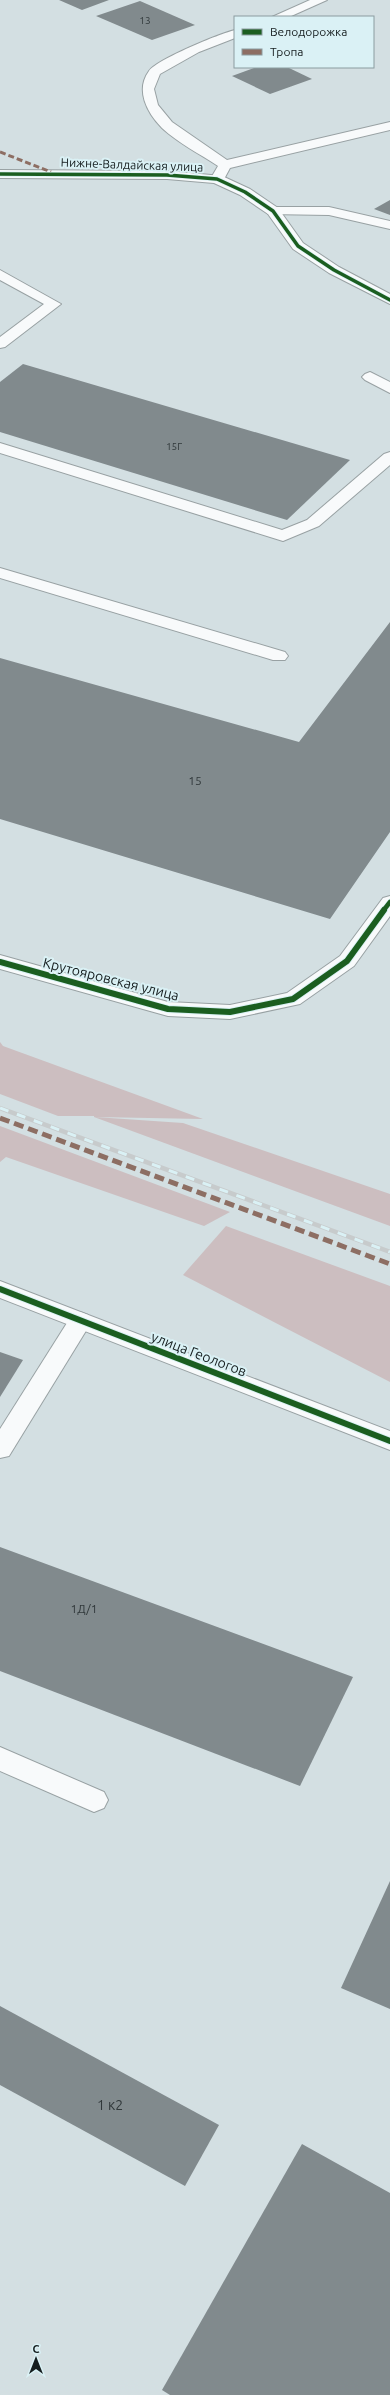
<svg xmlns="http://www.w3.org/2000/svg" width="390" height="2395" font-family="Ubuntu,sans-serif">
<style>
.green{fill:#ccbec0}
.building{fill:#818a8d}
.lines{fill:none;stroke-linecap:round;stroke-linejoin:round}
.service-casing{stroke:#98a1a3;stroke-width:2}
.minor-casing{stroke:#98a1a3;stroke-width:2}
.service{fill:#f8fafb;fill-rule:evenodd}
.minor{fill:#f8fafb;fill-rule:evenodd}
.rail-casing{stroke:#c7cbcc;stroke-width:4.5}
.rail{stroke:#daf1f5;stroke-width:3;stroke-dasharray:9;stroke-linecap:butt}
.quiet-far1{stroke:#8d6e63;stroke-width:3;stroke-dasharray:6 3;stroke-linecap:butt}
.quiet{stroke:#8d6e63;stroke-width:5;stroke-dasharray:10 5;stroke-linecap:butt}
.cycleway-far2-casing{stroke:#daf1f5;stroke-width:5}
.cycleway-far1-casing{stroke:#daf1f5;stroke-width:6}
.cycleway-casing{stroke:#daf1f5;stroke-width:8}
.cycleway-far2{stroke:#1b5e20;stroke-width:3.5}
.cycleway-far1{stroke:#1b5e20;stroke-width:4.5}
.cycleway{stroke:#1b5e20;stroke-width:6}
.labels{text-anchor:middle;stroke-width:4;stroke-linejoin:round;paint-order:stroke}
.far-number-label{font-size:10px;fill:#30383a}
.far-street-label{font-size:12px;fill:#151d1e;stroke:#daf1f5}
.number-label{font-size:12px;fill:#30383a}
.street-label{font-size:14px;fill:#151d1e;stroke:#daf1f5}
.near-number-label{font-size:14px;fill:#30383a}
</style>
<rect width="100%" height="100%" fill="#d3dfe2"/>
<!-- green -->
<g class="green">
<polygon points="0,1042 3,1046 203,1119 95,1117 183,1123 390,1194 390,1226 94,1117 94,1116 58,1116 0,1094"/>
<polygon points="0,1126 230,1212 204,1226 6,1157 0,1162"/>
<polygon points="226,1226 390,1286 390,1382 183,1275"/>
</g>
<!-- building -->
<g class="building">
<polygon points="59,0 109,0 82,10"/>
<polygon points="140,1 195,25 152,40 96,16"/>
<polygon points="257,67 287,67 312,79 270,94 232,76"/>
<polygon points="390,200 390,215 374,209"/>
<polygon points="23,364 350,460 287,520 0,432 0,382"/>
<polygon points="390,622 390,832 330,919 0,819 0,658 299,742"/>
<polygon points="0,1352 23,1360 0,1397"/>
<polygon points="0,1547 353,1677 300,1786 0,1671"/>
<polygon points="390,1881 390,2009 341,1988"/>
<polygon points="0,2006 219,2125 185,2186 0,2085"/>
<polygon points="302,2144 390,2193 390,2395 170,2395 162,2390"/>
</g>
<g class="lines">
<!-- service casing -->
<g class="service-casing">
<g id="service">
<polygon points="310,0 327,0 289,17 272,17"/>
<path d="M235,30V38L199,52L160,74L154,89L158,105L172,122L227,160L390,122V130L230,168L223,181H213L211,178L218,166C200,154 178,143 162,128C147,113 135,90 149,71C158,59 219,34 235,30Z"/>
<polygon points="273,207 329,207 390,221 390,229 329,215 268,214 266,211"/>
<polygon points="0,270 61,304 5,347 0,348 0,337 44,304 0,280"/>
<polygon points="370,372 390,382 390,393 365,380 362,377 365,374"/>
<polygon points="0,443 282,530 307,520 384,454 390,452 390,465 319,526 283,541 0,453"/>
<polygon points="0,568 285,652 288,656 285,660 273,660 0,578"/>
<polygon points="80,1312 88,1315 92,1321 9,1456 0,1458 0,1429 72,1315"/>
<polygon points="0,1747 104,1792 108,1800 104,1808 94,1812 0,1771"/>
</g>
</g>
<!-- minor casing -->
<g class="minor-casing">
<g id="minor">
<polygon points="0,170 167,171 222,176 250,189 278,208 303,243 339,267 390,294 390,304 329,273 293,249 268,214 240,195 214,183 167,179 0,178"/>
<polygon points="390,896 390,916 354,966 300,1004 230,1019 168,1016 0,969 0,955 168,1002 230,1005 287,993 340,956 383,898"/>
<polygon points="0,1281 390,1431 390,1450 0,1298"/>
</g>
</g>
<!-- service -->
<use href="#service" class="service"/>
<!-- minor -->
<use href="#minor" class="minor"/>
<!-- rail casing -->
<g class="rail-casing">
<polyline id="rail" points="0,1108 390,1252"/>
</g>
<!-- rail -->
<use href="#rail" class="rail"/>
<!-- quiet-far1 -->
<polyline class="quiet-far1" points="0,152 51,172"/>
<!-- quiet -->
<polyline class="quiet" points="0,1118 390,1264"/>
<!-- cycleway-far2 casing -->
<g class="cycleway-far2-casing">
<polyline id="cycleway-far2" points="0,174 167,175 217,179 245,192 273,211 298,246 334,270 390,300"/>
</g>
<!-- cycleway-far1 casing -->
<g class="cycleway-far1-casing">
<polyline id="cycleway-far1" points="383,911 390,902"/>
</g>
<!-- cycleway casing -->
<g class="cycleway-casing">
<g id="cycleway">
<polyline points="0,962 168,1009 230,1012 293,999 347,961 384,910"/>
<polyline points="0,1289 390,1441"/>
</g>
</g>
<!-- cycleway-far2 -->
<use href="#cycleway-far2" class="cycleway-far2"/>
<!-- cycleway-far1 -->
<use href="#cycleway-far1" class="cycleway-far1"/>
<!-- cycleway -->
<use href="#cycleway" class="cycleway"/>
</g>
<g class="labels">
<!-- far-number labels -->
<g class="far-number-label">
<text x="145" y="24">13</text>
<text x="174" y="450">15Г</text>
</g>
<!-- far-street labels -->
<g class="far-street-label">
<text transform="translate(132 165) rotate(2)" y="4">Нижне-Валдайская улица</text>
</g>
<!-- number labels -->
<g class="number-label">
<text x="195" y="785">15</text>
<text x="84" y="1613">1Д/1</text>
</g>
<!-- street labels -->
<g class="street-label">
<text transform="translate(111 979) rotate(14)" y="5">Крутояровская улица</text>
<text transform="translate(199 1354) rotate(21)" y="5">улица Геологов</text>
</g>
<!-- near-number labels -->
<g class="near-number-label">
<text x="110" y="2110">1 к2</text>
</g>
</g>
<!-- legend -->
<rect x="234" y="16" width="140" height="52" fill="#daf1f5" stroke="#8b9c9f"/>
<rect x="242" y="29" width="20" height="6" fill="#1b5e20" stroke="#8b9c9f"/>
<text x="270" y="36" font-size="12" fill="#151d1e">Велодорожка</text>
<rect x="242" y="49" width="20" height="6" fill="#8d6e63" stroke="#8b9c9f"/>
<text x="270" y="56" font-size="12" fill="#151d1e">Тропа</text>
<!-- north arrow -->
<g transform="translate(36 2359)" stroke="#daf1f5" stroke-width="3" paint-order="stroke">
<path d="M0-3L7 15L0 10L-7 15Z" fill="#151d1e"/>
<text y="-6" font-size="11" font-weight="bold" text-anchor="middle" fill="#151d1e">С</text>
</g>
</svg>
